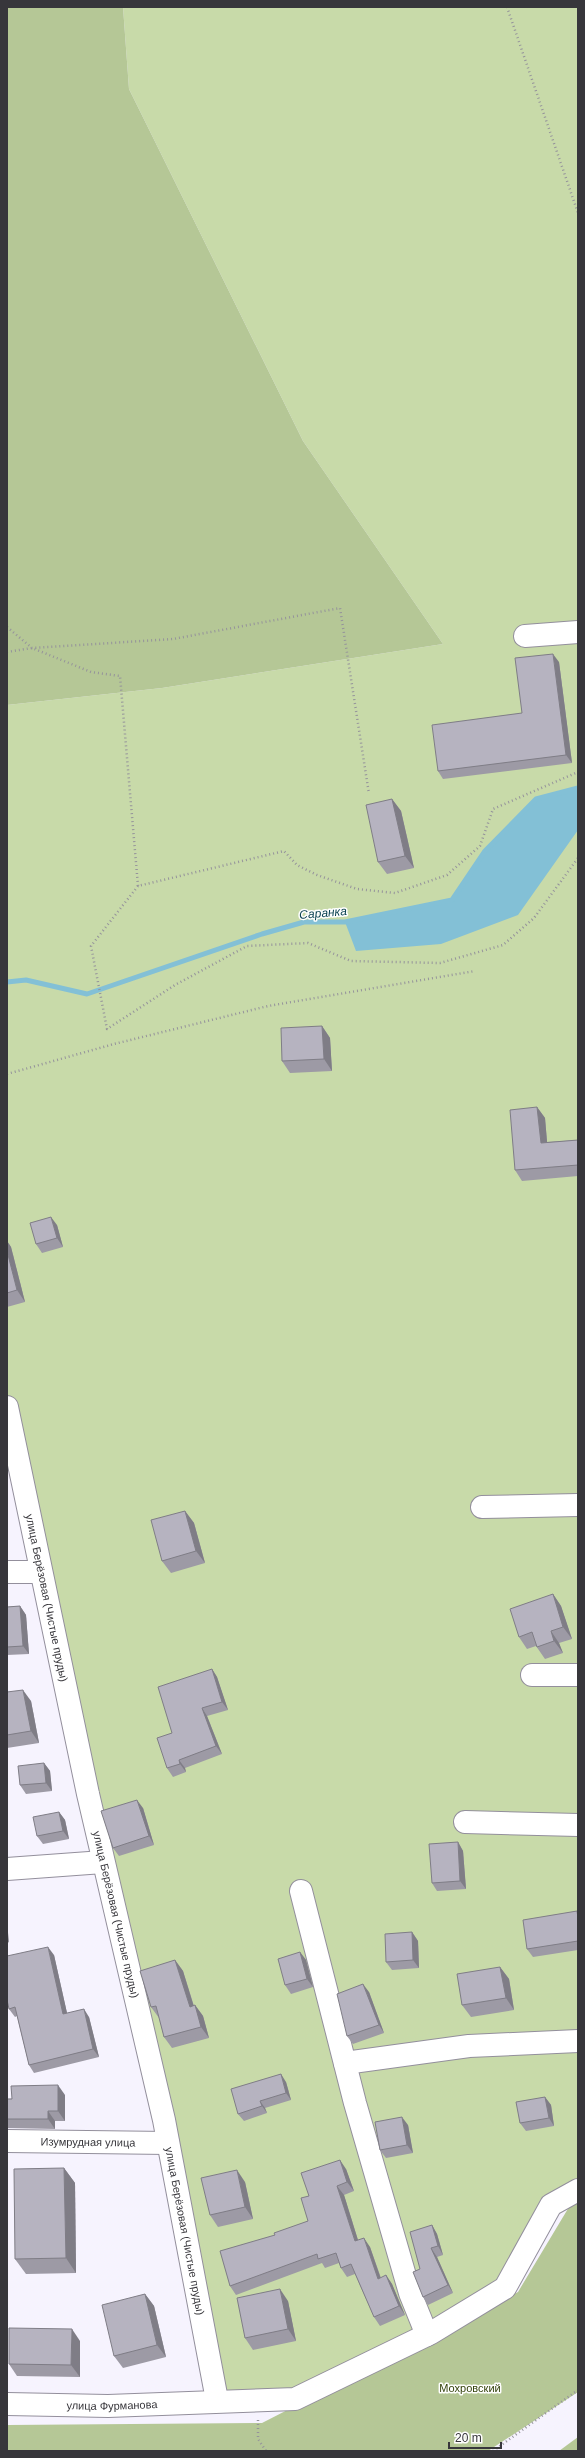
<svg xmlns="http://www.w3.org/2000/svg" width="585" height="2458" font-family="Helvetica,sans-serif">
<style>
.green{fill:#c8daa9}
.forest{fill:#b5c796}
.water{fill:#83c0d6}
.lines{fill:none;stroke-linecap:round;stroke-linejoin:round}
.stream{stroke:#83c0d6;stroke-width:5}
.minor-casing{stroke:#938f9c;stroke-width:24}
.path{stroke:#95939b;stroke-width:2.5;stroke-dasharray:1 3;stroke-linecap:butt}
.minor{stroke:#fff;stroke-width:22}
.wall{fill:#9d9aa5}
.shaded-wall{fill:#7f7d86}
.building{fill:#b6b3c0;stroke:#7f7d86}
.labels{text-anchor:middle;stroke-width:3;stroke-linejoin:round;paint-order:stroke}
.street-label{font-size:11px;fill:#37363b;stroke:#fff}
.park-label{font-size:11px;fill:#33420b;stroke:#fff}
.water-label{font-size:12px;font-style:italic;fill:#073f4e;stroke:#fff}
</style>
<rect width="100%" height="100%" fill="#f6f3fe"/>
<!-- green -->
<polygon class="green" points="123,7 578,7 578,2190 551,2205 505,2288 295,2399 217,2400 7,1430 7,705 162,688 443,644 303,441 129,89"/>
<!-- forest -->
<g class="forest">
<polygon points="7,7 123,7 129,89 303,441 443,644 162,688 7,705"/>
<polygon points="578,2192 578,2392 488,2451 7,2451 7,2425 262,2423 518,2292"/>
<polygon points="578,2437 578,2451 559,2451"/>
</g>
<!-- water -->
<polygon class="water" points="578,788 578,830 518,915 441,944 356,951 345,922 452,900 485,851 536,799"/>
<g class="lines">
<!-- stream -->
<polyline class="stream" points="7,982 26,980 87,994 262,934 304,922 345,922 452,900 485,851 536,799 578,788"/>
<!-- minor casing -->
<g class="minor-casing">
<g id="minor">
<polyline points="525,636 578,632"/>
<path id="s1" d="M7,1407L88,1794L164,2120L217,2400"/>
<polyline points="482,1507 578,1505"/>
<polyline points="7,1572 40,1572"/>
<polyline points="532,1675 578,1675"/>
<polyline points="465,1822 578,1825"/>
<polyline points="7,1869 103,1862"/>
<polyline points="301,1891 355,2103 410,2293 427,2335"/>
<polyline points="345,2063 469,2046 578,2041"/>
<path id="s2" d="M7,2141L168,2143"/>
<path id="s3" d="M7,2404L108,2406L295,2399L431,2333L505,2288L551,2205L578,2190"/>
</g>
</g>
<!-- path -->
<g class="path">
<polyline points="507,7 578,213"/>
<polyline points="7,627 32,648 173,639 340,608 369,794"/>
<polyline points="7,652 32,648 91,672 120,676 138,886 284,851 297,865 317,875 357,889 395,893 447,875 480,846 493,809 578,772"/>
<polyline points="138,886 91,946 107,1029 175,985 247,946 308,943 351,961 440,963 503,945 534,918 578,858"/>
<polyline points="7,1074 114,1044 268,1006 475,971"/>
<polyline points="258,2420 258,2439 266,2451"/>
<polyline points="493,2451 578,2390"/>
</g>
<!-- minor -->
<use href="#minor" class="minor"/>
</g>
<!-- wall -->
<g class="wall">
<polygon points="559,662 572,763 443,779 438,771 522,713"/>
<polygon points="392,799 401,811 414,868 387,874 378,862"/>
<polygon points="322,1026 330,1038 332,1071 290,1073 282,1061"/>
<polygon points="537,1107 545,1118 547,1142 578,1140 578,1176 522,1181 515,1170"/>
<polygon points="57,1225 63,1247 42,1253 36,1244"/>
<polygon points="7,1241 11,1247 25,1302 7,1307"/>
<polygon points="185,1511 194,1523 205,1563 171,1573 162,1561"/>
<polygon points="553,1594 561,1606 572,1639 559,1643 563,1653 545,1659 536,1646 527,1649 519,1637"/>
<polygon points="20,1606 26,1615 29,1654 7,1655 7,1607"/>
<polygon points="212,1669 217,1677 228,1710 207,1716 222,1754 185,1768 186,1772 173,1777 167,1768 172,1733"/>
<polygon points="7,1692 31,1701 39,1743 7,1748"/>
<polygon points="44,1763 50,1771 52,1791 26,1794 20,1785"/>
<polygon points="143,1808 154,1845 119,1856 113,1848"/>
<polygon points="59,1812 65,1820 69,1839 43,1844 37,1836"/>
<polygon points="458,1842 463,1851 466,1889 437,1891 432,1883"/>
<polygon points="578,1913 578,1950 533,1957 527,1949"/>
<polygon points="412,1932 418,1941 419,1968 392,1970 386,1962"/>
<polygon points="300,1952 306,1960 313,1987 291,1994 285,1985"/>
<polygon points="54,1955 67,2013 89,2017 99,2057 34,2073 29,2065 17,2016 15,2017 9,2009"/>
<polygon points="175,1960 183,1971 194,2006 195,2005 203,2016 209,2038 172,2048 164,2037 159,2018 151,2007"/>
<polygon points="500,1967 509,1979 514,2010 471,2017 462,2005"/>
<polygon points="369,1992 384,2033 353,2044 347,2036"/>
<polygon points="286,2082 291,2100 265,2108 267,2113 244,2121 238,2114"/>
<polygon points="65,2095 65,2121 55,2121 55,2129 7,2128 7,2099"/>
<polygon points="545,2097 551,2105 554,2126 526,2131 520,2123"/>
<polygon points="408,2125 413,2153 386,2158 380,2150"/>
<polygon points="64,2168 75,2183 76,2273 26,2274 15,2259"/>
<polygon points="346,2169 354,2191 344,2195 358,2240 370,2247 381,2278 386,2275 392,2284 405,2315 380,2326 374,2317 355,2274 347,2277 341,2268 339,2263 325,2268 322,2263 236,2295 230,2286 275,2235 308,2221 309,2196"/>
<polygon points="245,2182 253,2219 218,2227 210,2215"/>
<polygon points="432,2225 437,2234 443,2255 437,2257 453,2293 428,2305 423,2297 420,2269"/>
<polygon points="145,2294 154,2306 166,2357 123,2368 114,2356"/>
<polygon points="288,2301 296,2341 253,2350 245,2338"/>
<polygon points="80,2341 80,2377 17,2376 9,2364"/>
</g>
<!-- shaded-wall -->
<g class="shaded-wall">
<polygon points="553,654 559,662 572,763 566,755"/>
<polygon points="392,799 401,811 414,868 405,856"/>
<polygon points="322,1026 330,1038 332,1071 324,1059"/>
<polygon points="537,1107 545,1118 548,1153 541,1143"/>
<polygon points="51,1217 57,1225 63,1247 57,1238"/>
<polygon points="7,1241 11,1247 25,1302 17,1290 7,1251"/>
<polygon points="185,1511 194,1523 205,1563 196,1551"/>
<polygon points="553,1594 561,1606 572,1639 563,1627"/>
<polygon points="20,1606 26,1615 29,1654 23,1646"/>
<polygon points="551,1631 559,1643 563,1653 554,1641"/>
<polygon points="212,1669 217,1677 228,1710 222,1702"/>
<polygon points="23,1690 31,1701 39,1743 31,1731"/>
<polygon points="202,1708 207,1716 222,1754 216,1746"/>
<polygon points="179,1760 185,1768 186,1772 180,1764"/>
<polygon points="44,1763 50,1771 52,1791 46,1783"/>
<polygon points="137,1800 143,1808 154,1845 149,1836"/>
<polygon points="59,1812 65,1820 69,1839 63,1831"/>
<polygon points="458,1842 463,1851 466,1889 460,1881"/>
<polygon points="7,1922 9,1943 7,1940"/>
<polygon points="412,1932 418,1941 419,1968 413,1960"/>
<polygon points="48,1947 54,1955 69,2022 63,2014"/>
<polygon points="300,1952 306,1960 313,1987 307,1979"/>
<polygon points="175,1960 183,1971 197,2017 190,2007"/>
<polygon points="500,1967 509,1979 514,2010 506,1998"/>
<polygon points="363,1984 369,1992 384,2033 379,2025"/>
<polygon points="195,2005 203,2016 209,2038 201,2027"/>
<polygon points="84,2009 89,2017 99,2057 93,2049"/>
<polygon points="281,2074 286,2082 291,2100 286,2093"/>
<polygon points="58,2085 65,2095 65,2121 58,2111"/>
<polygon points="545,2097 551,2105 554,2126 549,2118"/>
<polygon points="260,2101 265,2108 267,2113 262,2106"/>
<polygon points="48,2111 55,2121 55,2129 48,2119"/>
<polygon points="402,2117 408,2125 413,2153 407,2145"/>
<polygon points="340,2160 346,2169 354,2191 347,2182"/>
<polygon points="64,2168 75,2183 76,2273 66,2258"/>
<polygon points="237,2170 245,2182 253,2219 245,2207"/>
<polygon points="337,2186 344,2195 361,2250 355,2241"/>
<polygon points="432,2225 437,2234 443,2255 438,2246"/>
<polygon points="364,2238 370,2247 384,2288 378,2279"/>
<polygon points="431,2248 437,2257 453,2293 448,2285"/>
<polygon points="386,2275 392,2284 405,2315 399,2306"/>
<polygon points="280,2289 288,2301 296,2341 288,2329"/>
<polygon points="145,2294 154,2306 166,2357 157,2345"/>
<polygon points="72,2329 80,2341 80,2377 71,2365"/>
</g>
<!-- building -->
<g class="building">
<polygon points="553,654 566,755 438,771 432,725 522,713 515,658"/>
<polygon points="392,799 405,856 378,862 366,805"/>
<polygon points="322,1026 324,1059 282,1061 281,1028"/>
<polygon points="537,1107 541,1143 578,1140 578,1165 515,1170 510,1110"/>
<polygon points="51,1217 57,1238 36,1244 30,1223"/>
<polygon points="7,1251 17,1290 7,1293"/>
<polygon points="185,1511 196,1551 162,1561 151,1520"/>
<polygon points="553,1594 563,1627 551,1631 554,1641 537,1647 532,1632 519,1637 510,1609"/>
<polygon points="20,1606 23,1646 7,1647 7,1607"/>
<polygon points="212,1669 222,1702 202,1708 216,1746 179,1760 180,1764 167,1768 157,1738 172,1733 158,1687"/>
<polygon points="23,1690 31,1731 7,1735 7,1692"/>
<polygon points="44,1763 46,1783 20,1785 18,1766"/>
<polygon points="137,1800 149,1836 113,1848 101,1811"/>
<polygon points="59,1812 63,1831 37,1836 33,1817"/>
<polygon points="458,1842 460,1881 432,1883 429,1844"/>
<polygon points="577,1911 578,1918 578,1941 527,1949 523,1920"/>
<polygon points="412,1932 413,1960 386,1962 385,1934"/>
<polygon points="48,1947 63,2014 84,2009 93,2049 29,2065 15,2007 9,2009 7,2000 7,1956"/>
<polygon points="300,1952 307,1979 285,1985 278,1959"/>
<polygon points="175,1960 190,2007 195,2005 201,2027 164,2037 156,2006 151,2007 140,1971"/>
<polygon points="500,1967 506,1998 462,2005 457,1974"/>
<polygon points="363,1984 379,2025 347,2036 337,1994"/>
<polygon points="281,2074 286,2093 260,2101 262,2106 238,2114 231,2089"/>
<polygon points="58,2085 58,2111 48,2111 48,2119 7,2119 7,2099 12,2099 11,2086"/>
<polygon points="545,2097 549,2118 520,2123 516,2102"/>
<polygon points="402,2117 407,2145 380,2150 375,2122"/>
<polygon points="340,2160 347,2182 337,2186 355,2241 364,2238 378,2279 386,2275 399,2306 374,2317 351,2264 341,2268 336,2253 318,2259 317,2254 230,2286 220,2251 275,2235 274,2233 308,2221 301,2198 309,2196 301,2173"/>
<polygon points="64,2168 66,2258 15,2259 14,2169"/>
<polygon points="237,2170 245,2207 210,2215 201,2178"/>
<polygon points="432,2225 438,2246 431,2248 448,2285 423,2297 413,2272 420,2269 410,2232"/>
<polygon points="280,2289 288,2329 245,2338 237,2298"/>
<polygon points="145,2294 157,2345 114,2356 102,2305"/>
<polygon points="9,2328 72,2329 71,2365 9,2364"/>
</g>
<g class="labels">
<!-- street labels -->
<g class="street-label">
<text dy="4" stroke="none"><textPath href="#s1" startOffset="195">улица Берёзовая (Чистые пруды)</textPath></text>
<text dy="4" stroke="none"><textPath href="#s1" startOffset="519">улица Берёзовая (Чистые пруды)</textPath></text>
<text dy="4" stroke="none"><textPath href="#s2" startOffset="81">Изумрудная улица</textPath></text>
<text dy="4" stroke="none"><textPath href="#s1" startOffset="843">улица Берёзовая (Чистые пруды)</textPath></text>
<text dy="4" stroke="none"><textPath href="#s3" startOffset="105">улица Фурманова</textPath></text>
</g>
<!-- park labels -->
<g class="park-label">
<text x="470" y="2392">Мохровский</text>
</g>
<!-- water labels -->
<g class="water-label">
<text transform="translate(323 913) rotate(-5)" y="4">Саранка</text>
</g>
</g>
<!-- border -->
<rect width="585" height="2458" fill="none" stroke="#37363b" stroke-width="16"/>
<!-- scale -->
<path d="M449 2442v6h52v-6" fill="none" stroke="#37363b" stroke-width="2"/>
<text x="455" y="2442" font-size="12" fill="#37363b" stroke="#ffffff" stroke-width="3" paint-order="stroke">20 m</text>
</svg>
